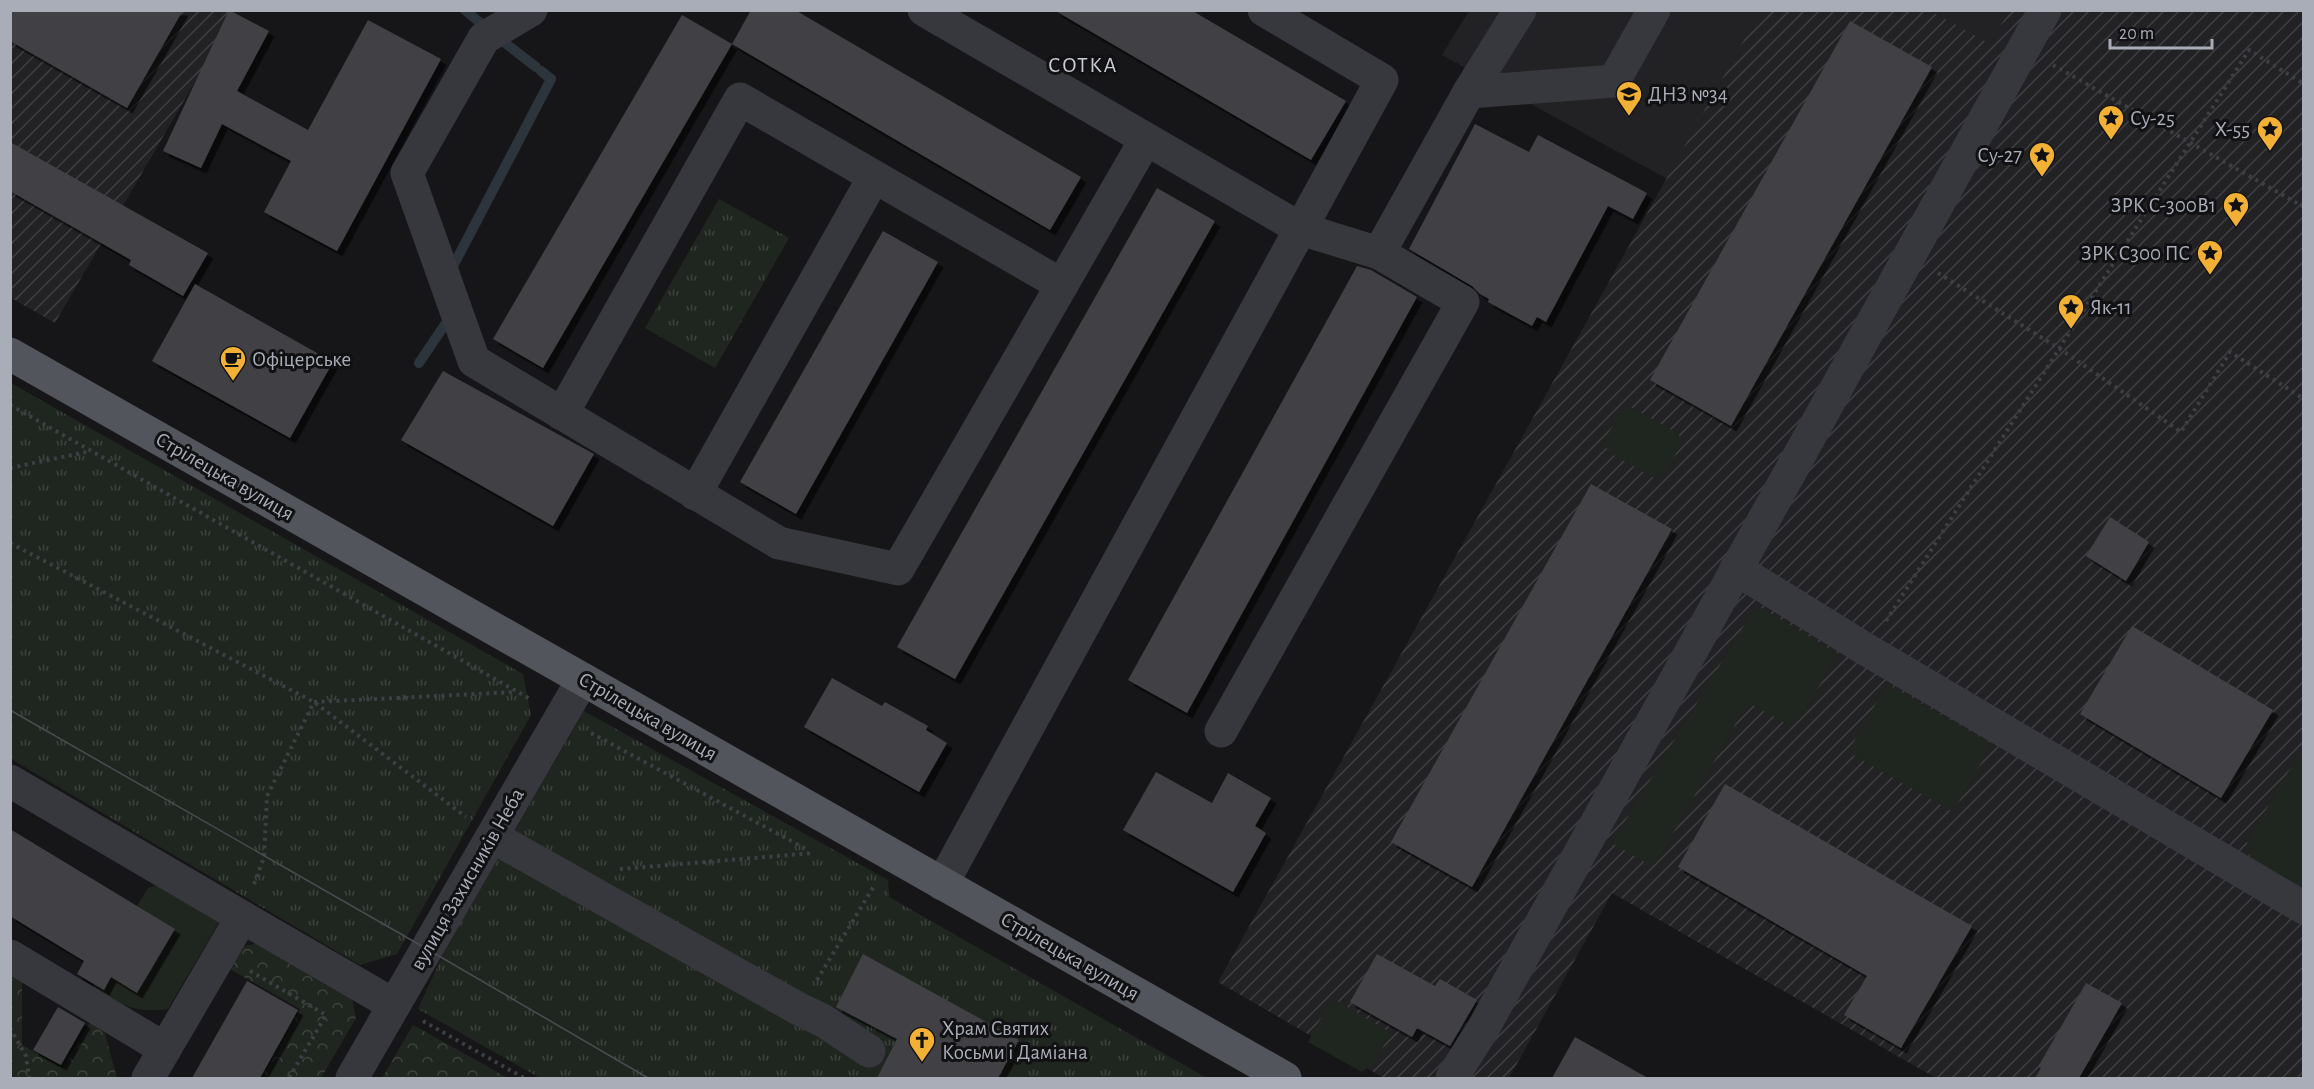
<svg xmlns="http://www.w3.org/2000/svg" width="2314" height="1089" font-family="'Alegreya Sans',sans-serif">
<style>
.built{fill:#222225}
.industrial{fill:url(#industrial-furrows)}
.grass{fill:#1e261f}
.forest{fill:url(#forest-crowns)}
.park{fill:url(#park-tufts)}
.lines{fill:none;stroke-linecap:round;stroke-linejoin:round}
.stream{stroke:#2c353c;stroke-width:10}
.building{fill:#404145;filter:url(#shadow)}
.path{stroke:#3d3f44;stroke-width:4;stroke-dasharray:3 4.5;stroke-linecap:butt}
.minor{stroke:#37383d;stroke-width:33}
.major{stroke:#53555c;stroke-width:33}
.tram{stroke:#4a4c52;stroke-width:1.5}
.labels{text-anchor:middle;stroke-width:6;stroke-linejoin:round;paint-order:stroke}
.poi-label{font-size:21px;fill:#a8adb8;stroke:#111113;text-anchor:start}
.street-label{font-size:21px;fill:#a8adb8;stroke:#111113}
.neighbourhood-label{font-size:22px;letter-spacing:1.5px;fill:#c9ccd4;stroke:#111113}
</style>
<defs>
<pattern id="industrial-furrows" width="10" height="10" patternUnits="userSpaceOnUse" patternTransform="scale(1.5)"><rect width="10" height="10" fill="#222225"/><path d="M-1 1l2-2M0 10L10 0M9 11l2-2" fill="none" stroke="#3f3f43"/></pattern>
<pattern id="forest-crowns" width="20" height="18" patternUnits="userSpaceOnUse" patternTransform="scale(1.5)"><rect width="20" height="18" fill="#1e261f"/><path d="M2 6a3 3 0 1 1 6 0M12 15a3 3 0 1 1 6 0" fill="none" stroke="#3c433d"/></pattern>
<pattern id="park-tufts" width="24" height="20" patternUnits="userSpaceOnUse" patternTransform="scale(1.5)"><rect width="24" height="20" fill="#1e261f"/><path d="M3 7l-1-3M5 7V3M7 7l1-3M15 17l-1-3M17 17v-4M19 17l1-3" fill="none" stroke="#3c433d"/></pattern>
<filter id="shadow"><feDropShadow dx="5.5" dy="5.5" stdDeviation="0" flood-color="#0009"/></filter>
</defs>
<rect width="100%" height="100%" fill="#161618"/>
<!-- built -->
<g class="built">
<polygon points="1469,11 1761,11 1669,180 1442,55"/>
<polygon points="1931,11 2009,11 1990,45"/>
</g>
<!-- industrial -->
<g class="industrial">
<polygon points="11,11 236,11 55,323 11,298"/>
<polygon points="1760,11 1931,11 1990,44 2009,11 2303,11 2303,1078 1936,1078 1612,893 1509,1078 1384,1078 1218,982"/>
</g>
<!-- grass -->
<g class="grass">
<polygon points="1631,407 1677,433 1683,441 1665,473 1654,478 1610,453 1603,443 1621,411"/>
<polygon points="1762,608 1838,654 1799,720 1789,725 1748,702 1656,863 1650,865 1612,843 1752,612"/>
<polygon points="1887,684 1992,744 1953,812 1848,752"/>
<polygon points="2303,747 2303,893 2252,864 2247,842"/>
<path d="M170,881L224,914L168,1009C132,1014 122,1004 93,987L102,971L137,993L175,930L137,906L148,888Z"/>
<polygon points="1332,998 1391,1033 1375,1062 1362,1072 1308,1042"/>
</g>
<!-- forest -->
<g class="forest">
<polygon points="275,940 349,984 356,1018 321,1078 261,1078 300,1009 228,968 240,947"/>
<polygon points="11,968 22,975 22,1045 62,1068 91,1021 104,1030 117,1078 11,1078"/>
<polygon points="413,1025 508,1078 382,1078"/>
</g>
<!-- park -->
<g class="park">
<polygon points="719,199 789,238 715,368 645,328"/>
<polygon points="11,383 523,674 531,715 397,954 360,965 11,759"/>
<polygon points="584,711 888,880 889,897 1207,1078 540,1078 418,1009 445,950"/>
</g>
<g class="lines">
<!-- stream -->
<g class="stream">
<polyline points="465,10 484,26"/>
<polyline points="500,39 536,67"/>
<polyline points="450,272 551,79 541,71"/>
<polyline points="419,363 450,317"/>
</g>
</g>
<!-- building -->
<g class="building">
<polygon points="10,10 183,10 127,108 10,41"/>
<polygon points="229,10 269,31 237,91 308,130 368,20 441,59 337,251 264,212 291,161 222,124 201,168 163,151"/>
<polygon points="751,10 795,10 1081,177 1050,230 732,44"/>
<polygon points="1054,10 1191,10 1346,101 1311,160"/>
<polygon points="682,15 732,44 543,368 493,339"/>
<polygon points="1850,21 1932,67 1731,426 1650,380"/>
<polygon points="1475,124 1529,152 1538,135 1647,193 1633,219 1608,206 1546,322 1537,317 1532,326 1488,302 1489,299 1480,294 1472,286 1409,249"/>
<polygon points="10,142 208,253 183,296 129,265 131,260 10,191"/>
<polygon points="1157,188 1215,221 955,679 897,647"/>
<polygon points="883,231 938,262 796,514 740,482"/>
<polygon points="1357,266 1371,270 1417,297 1187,713 1128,680"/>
<polygon points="195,284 333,362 290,438 152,361"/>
<polygon points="443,371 594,454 553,526 401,440"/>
<polygon points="1591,484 1672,529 1472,887 1391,842"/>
<polygon points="2110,517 2149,542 2126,581 2086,556"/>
<polygon points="2132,626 2273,710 2221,798 2080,714"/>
<polygon points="832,678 882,706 885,702 928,726 926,730 947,743 919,792 804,727"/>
<polygon points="1156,772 1212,803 1228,773 1271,798 1255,826 1266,833 1233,892 1123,830"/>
<polygon points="1725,784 1972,926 1901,1048 1844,1015 1867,976 1678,867"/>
<polygon points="10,829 175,929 137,993 111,977 104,990 77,974 84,961 10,916"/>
<polygon points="863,954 1019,1040 998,1078 877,1078 897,1039 836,1007"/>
<polygon points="1377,954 1435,986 1440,979 1477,1000 1450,1046 1417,1028 1412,1037 1350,1002"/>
<polygon points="247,981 298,1010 260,1078 192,1078"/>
<polygon points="2086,983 2122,1003 2079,1078 2035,1078 2041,1068 2038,1067"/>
<polygon points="58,1007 85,1023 61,1065 33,1050"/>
<polygon points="1575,1037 1648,1078 1552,1078"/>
</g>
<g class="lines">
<!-- path -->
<g class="path">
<polyline points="2053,65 2304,207"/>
<polyline points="1938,273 2060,349 2181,432 2230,352 2304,399"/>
<polyline points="10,405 532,700"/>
<polyline points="10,468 91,451"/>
<polyline points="10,543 314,702 466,817"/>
<polyline points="1886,621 2249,50 2304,84"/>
<polyline points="591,733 806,849"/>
<polyline points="620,869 814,853"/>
<polyline points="254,884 264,857 267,796 314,702 516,692"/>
<polyline points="250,971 326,1015 289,1078"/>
<polyline points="817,980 874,886"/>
<polyline points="423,1021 524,1078"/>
<polyline points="10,1028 26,1056 29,1078"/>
</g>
<!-- minor -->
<g class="minor">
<polyline points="531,10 484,38 407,173 474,361 779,543 898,569 1146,139"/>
<polyline points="924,10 1301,229 1379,253 1463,302 1221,731"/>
<polyline points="1469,92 1614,81 1654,10"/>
<polyline points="1379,253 1469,92 1520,10"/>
<polyline points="562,414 740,99 1062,285"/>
<polyline points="695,494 874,177"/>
<polyline points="1736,569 1867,650 2304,908"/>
<polyline points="10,781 242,917"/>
<polyline points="493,837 799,1009 822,1020 869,1051"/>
<polyline points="942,884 1382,80 1264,10"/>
<polyline points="10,956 165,1049 148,1078"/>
<polyline points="165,1049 242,917 394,1005"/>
<polyline points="352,1078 583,679"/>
<polyline points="1452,1078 1484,1027 2045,10"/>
</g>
<!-- major -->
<polyline class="major" points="10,354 1285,1078"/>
<!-- tram -->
<polyline class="tram" points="10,710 427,949 648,1078"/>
</g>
<!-- icons -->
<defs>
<g id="school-pin" transform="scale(1.35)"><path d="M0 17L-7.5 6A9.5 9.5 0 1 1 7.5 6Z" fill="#f2b134" stroke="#111113"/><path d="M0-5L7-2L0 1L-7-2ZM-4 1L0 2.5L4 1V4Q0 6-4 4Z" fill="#111"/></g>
<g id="sight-pin" transform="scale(1.35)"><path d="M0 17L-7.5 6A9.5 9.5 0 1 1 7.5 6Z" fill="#f2b134" stroke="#111113"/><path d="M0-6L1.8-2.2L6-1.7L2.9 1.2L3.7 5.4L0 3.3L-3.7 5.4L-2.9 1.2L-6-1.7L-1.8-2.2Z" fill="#111"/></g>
<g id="cafe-pin" transform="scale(1.35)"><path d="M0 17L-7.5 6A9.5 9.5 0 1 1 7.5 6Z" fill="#f2b134" stroke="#111113"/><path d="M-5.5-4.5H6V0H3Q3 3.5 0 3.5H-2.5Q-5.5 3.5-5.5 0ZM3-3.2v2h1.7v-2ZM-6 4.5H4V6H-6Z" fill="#111"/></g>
<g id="church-pin" transform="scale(1.35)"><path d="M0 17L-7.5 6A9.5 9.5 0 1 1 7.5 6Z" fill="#f2b134" stroke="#111113"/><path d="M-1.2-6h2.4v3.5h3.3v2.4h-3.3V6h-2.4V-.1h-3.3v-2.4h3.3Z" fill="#111"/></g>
</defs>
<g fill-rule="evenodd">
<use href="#school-pin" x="1629" y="94"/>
<use href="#sight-pin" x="2111" y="118"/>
<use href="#sight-pin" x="2270" y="129"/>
<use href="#sight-pin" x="2042" y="155"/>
<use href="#sight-pin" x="2236" y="205"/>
<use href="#sight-pin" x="2210" y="253"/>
<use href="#sight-pin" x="2071" y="307"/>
<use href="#cafe-pin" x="233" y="359"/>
<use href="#church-pin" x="922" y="1040"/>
</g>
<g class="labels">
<!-- poi labels -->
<g class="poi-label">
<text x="1648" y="101">ДНЗ №34</text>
<text x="2130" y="125">Су-25</text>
<text x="2250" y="136" text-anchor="end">Х-55</text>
<text x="2022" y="162" text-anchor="end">Су-27</text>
<text x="2216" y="212" text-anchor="end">ЗРК С-300В1</text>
<text x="2190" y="260" text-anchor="end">ЗРК С300 ПС</text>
<text x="2090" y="314">Як-11</text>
<text x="252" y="366">Офіцерське</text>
<text x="942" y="1035">Храм Святих<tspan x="942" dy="24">Косьми і Даміана</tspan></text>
</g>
<!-- street labels -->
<g class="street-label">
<text transform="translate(225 476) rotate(30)" y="7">Стрілецька вулиця</text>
<text transform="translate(648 716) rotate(30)" y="7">Стрілецька вулиця</text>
<text transform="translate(467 879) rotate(-60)" y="7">вулиця Захисників Неба</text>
<text transform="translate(1070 956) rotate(30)" y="7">Стрілецька вулиця</text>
</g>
<!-- neighbourhood labels -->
<g class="neighbourhood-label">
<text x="1083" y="72">СОТКА</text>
</g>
</g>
<!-- border -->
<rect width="2314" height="1089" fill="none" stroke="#a8adb8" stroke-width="24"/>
<!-- scale -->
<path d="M2110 39v9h102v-9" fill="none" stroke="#a8adb8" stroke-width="3"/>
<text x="2119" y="39" font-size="18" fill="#a8adb8" stroke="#111113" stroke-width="4.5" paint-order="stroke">20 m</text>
</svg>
